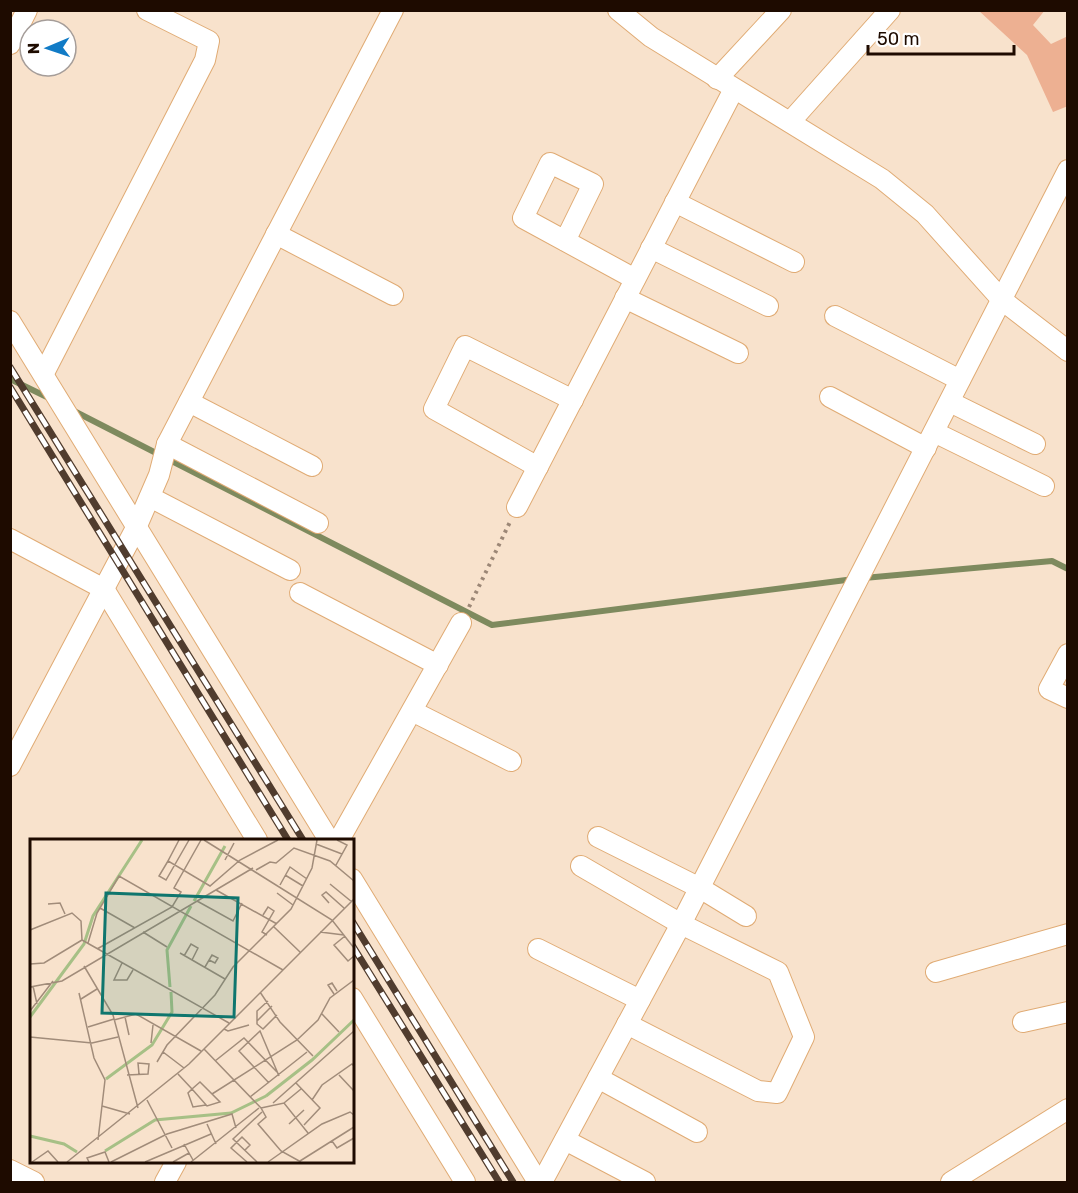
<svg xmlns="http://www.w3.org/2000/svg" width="1078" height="1193" font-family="Rubik,sans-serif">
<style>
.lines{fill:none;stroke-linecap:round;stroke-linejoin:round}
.stream{stroke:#7e8a5e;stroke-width:6}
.building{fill:#edb092}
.minor-casing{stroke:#e0ab74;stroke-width:22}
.path{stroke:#9c8776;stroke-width:4;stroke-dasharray:3 4.5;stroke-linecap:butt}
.minor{stroke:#fff;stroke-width:20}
.rail-casing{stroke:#503c2e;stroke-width:7}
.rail{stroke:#fff;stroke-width:4.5;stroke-dasharray:14;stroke-linecap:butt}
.inset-river{fill:none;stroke:#a7c086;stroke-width:3}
.inset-road{fill:none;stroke:#a18c7a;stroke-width:1.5}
.view{fill:#0f766e;fill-opacity:0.15;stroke:#0f766e;stroke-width:3}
.inset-edge{fill:none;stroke:#1e0b00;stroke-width:3}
</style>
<rect width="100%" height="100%" fill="#f8e2cc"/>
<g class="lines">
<!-- stream -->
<g class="stream">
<polyline points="10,379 53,400"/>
<polyline points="72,410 492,625 854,579"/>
<polyline points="864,578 1052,561 1068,569"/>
</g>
</g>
<!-- building -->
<polygon class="building" points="978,10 1045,10 1033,25 1051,44 1068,36 1068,106 1053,112 1027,55"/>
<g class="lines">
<!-- minor casing -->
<g class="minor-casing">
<g id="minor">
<polyline points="618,10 651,37 882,179 925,214 1002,300 1068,351"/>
<polyline points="10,44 27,10"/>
<polyline points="717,79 781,10"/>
<polyline points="790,122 890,10"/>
<polyline points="675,202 794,262"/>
<polyline points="276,234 393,295"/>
<polyline points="565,241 593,184 550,163 523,218 635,279"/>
<polyline points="651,248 768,306"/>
<polyline points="625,298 738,353"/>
<polyline points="835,316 960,380"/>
<polyline points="10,321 329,840"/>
<polyline points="44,373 205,60 209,41 147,10"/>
<polyline points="830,397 926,448"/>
<polyline points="189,402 312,466"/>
<polyline points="950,402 1035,444"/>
<polyline points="934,432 1044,486"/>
<polyline points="167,444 318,523"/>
<polyline points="538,467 434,409 465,346 573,400"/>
<polyline points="150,497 290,570"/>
<polyline points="517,507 734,89"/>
<polyline points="10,539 104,589 257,840"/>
<polyline points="300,593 438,665"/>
<polyline points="1068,654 1049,689 1068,698"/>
<polyline points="412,711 511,761"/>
<polyline points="10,766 136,528 159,475 167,444 393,10"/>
<polyline points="598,837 700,888 746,916"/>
<polyline points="339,840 461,623"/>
<polyline points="581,866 681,924 778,972 804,1037 777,1093 758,1091 627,1024"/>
<polyline points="352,879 538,1182"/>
<polyline points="538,949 640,1000"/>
<polyline points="936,972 1068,934"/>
<polyline points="352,998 465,1182"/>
<polyline points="1023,1022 1068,1012"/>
<polyline points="598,1078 697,1132"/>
<polyline points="565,1140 645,1182"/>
<polyline points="10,1170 34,1182"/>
<polyline points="165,1182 176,1162"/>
<polyline points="542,1182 681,924 1068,170"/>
<polyline points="951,1182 1068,1109"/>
</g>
</g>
<!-- path -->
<polyline class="path" points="469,607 510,522"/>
<!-- minor -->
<use href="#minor" class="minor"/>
<!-- rail casing -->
<g class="rail-casing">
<g id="rail">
<polyline points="10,367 303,840"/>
<polyline points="10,387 288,840"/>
<polyline points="352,921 513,1182"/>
<polyline points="352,945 499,1182"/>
</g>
</g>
<!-- rail -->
<use href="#rail" class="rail"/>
</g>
<!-- overview -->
<g transform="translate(30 839)">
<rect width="324" height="324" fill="#f8e2cc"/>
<path class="inset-river" d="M164,62L195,7M140,148L137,111L161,67M0,178L54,105L63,77L112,1M76,240L122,206L142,173L141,153M236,257L282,221L324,181M0,297L34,305L47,313M75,312L125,281L201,274L236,257"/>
<path class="inset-road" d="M149,1L138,22L180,47L210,21L248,1M174,1L302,81L324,109M286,5L312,15M195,21L204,4M138,22L129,37L136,41L159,1M306,26L317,6L307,1M226,31L240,23L246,24L264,9L300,22L324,42M255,36L273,47M300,45L322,63M250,46L260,28L277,40M186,51L247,85M247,54L263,66M167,62L203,82L212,64M299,64L292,56L296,53L314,69M18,65L30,64L35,75M70,69L105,89M233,76L238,68L244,72L232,93L237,96M244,88L270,113M0,91L42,74L51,82L52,101M113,93L137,108M290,93L314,96M315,97L304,106L318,122L324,117M52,101L199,184M58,104L67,74L89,37L253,131M67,110L142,68L151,53L144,49L171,1M150,114L195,140M154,117L161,105L168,109L162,121M92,124L84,141H97L103,131M0,125L14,124L52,101M54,127L83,176L108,269M175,128L182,116L188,119L185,124L179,121M3,147L7,165M0,148L32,142L223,29M230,153L250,183L283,217M49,154L64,219L75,241L68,301M304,155L298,146L302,144L307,152M51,160L67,150M238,162L227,172V185L233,190L247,176M0,172L23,142M292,175L309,193M95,178L99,196M84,181L106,175L171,212M227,182L242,167M58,188L84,180M194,190L198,192L219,186M0,198L62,204L88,198M121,204L123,186M174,210L231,269L236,278L228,285L251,312L271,323M133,213L154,229M185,222L214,199L247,233M127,223L137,206L185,156L203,128L261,70L282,29L287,1M148,235L162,250L177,267L190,263L170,243L162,250L158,254L163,268L176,266M97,236L118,235L119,225L108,224L109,235M309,236L324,252M239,244L209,212L230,192L249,237M266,244L290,269L274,286M182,255L267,201L288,181L300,159L324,141M220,258L277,213M117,261L142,309M282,261L292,246L322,225L324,227M243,264L324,192M254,264L271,250M72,267L100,275M231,269L254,264L278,294M177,285L186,305M259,285L274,271M302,302L307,309L324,299M154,305L163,321M215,311L220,306L212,298L201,309L217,323M270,322L324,288M2,323L18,312L28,323M37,323L159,225L324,60M59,323L57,319L75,313L79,323M81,323L137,295L202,275L206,289M115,323L181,295M143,323L159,314M161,323L229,269M227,323L203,300L232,273M238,323L292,285L320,273L324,276"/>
<path class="view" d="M76,54L208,59L204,178L72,174Z"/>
<rect width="324" height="324" class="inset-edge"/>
</g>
<!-- border -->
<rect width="1078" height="1193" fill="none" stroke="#1e0b00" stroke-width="24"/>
<!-- north arrow -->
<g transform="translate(48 48) rotate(268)"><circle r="28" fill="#ffffff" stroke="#a59d99" stroke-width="1.5"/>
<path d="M0-4.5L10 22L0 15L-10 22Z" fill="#117bc6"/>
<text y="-9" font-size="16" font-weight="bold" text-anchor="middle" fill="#1e0b00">N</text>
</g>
<!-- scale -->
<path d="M868 45v9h146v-9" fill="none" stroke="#1e0b00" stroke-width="3"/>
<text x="877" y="45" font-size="18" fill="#1e0b00" stroke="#ffffff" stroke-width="4.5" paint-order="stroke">50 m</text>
</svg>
